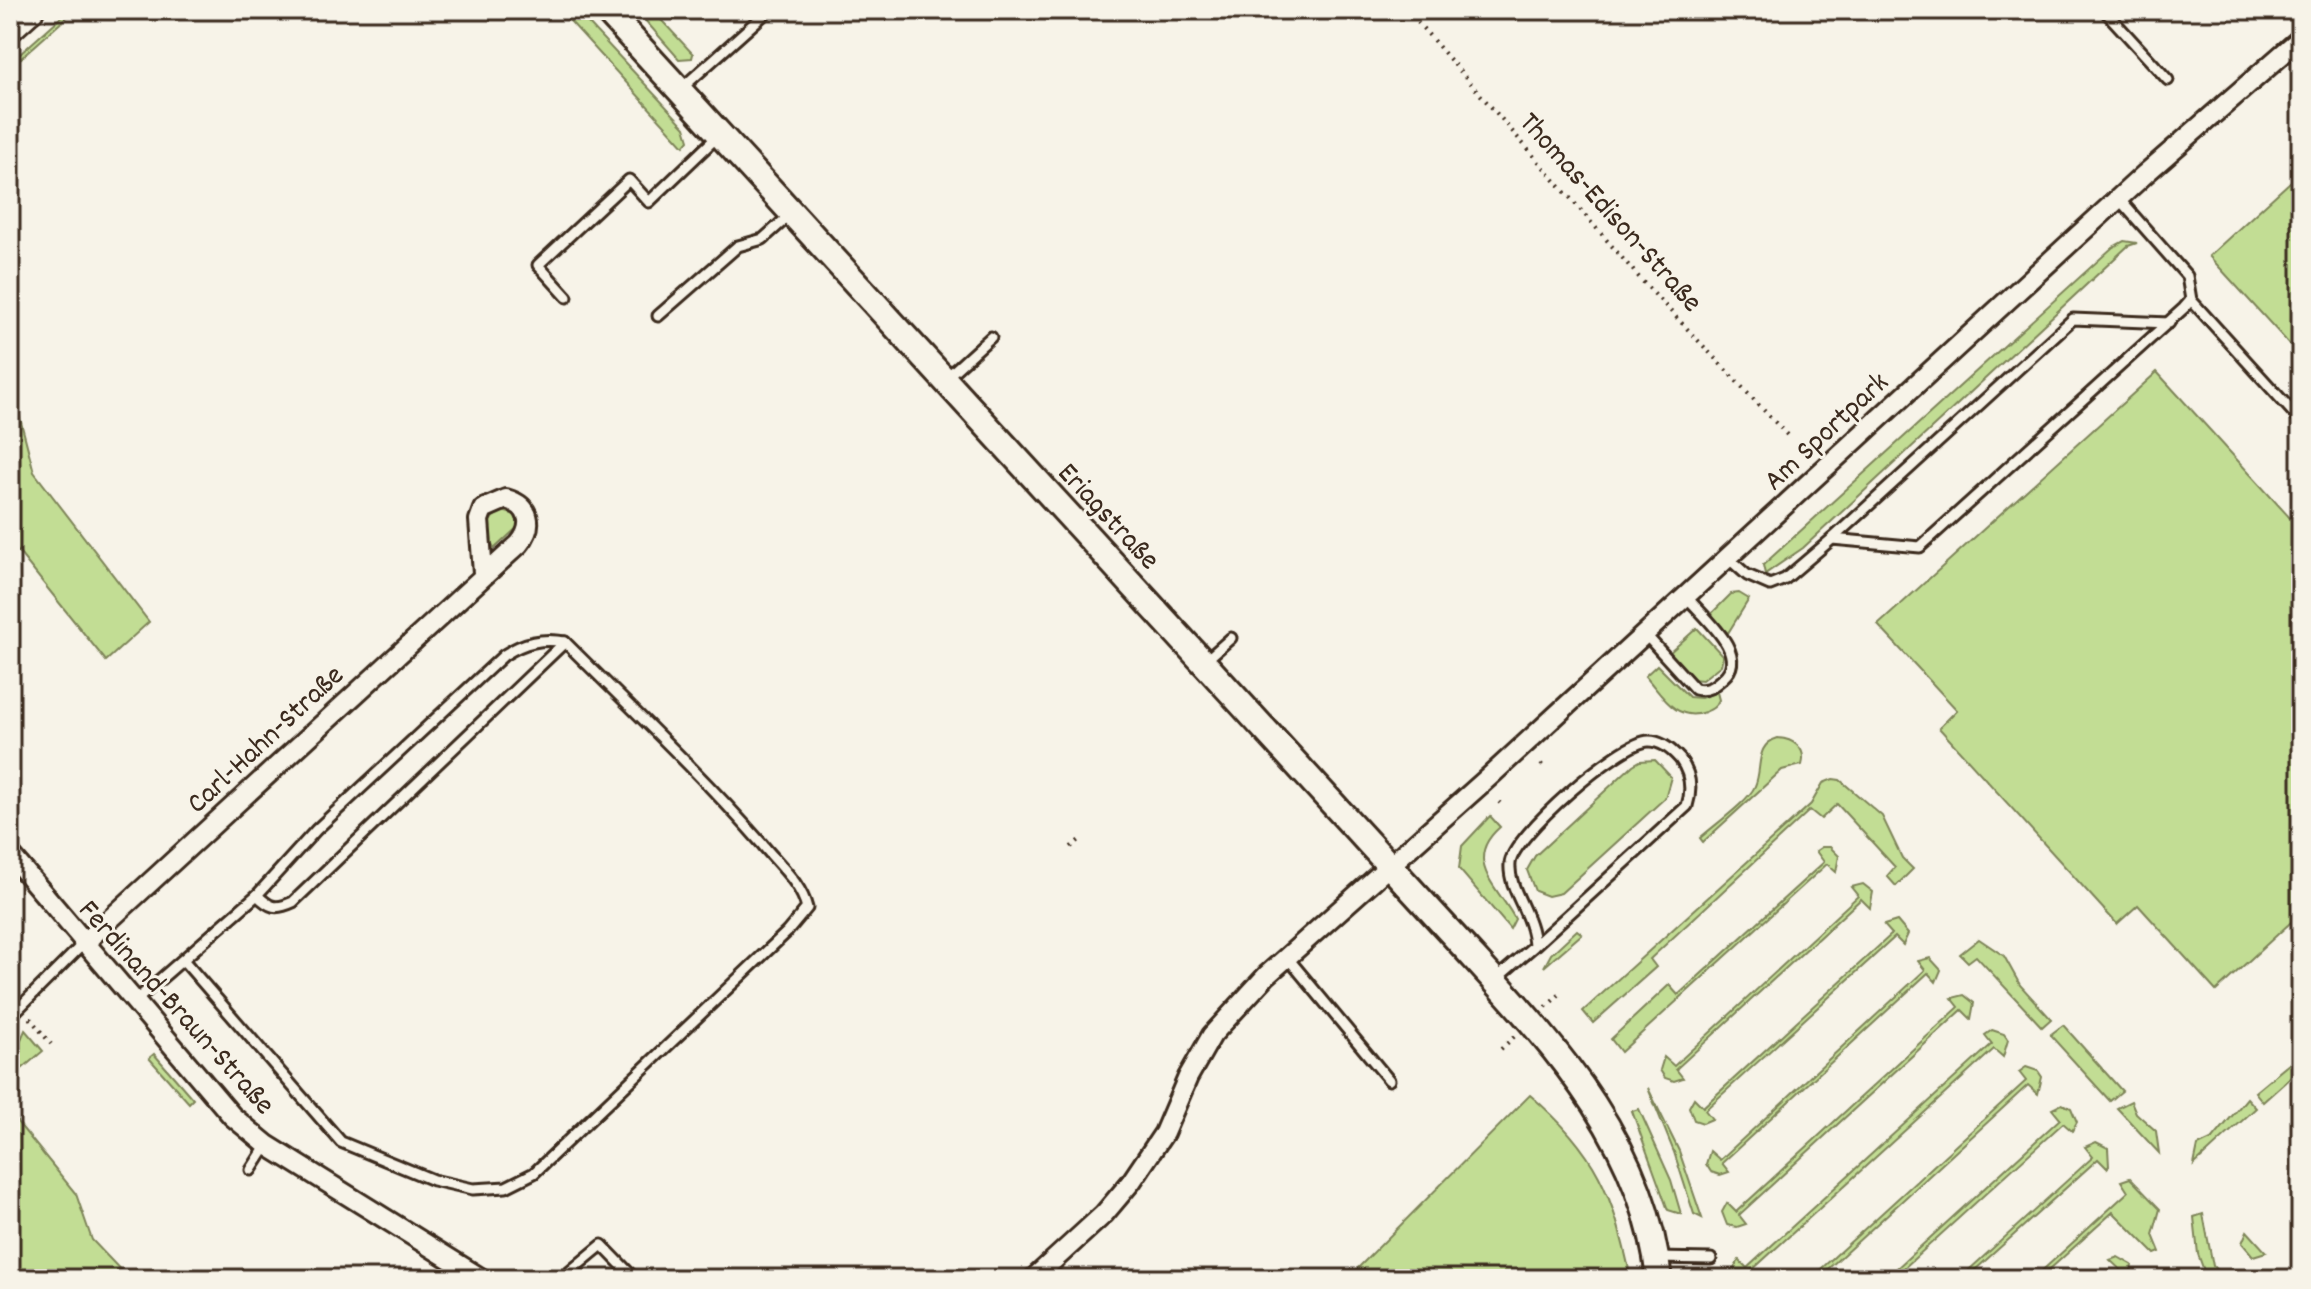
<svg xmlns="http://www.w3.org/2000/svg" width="2311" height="1289" font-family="Dekko,sans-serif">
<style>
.green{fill:#c2dd94;stroke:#7e8459;stroke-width:2}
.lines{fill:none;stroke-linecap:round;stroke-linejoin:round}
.service-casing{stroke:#3b2a1e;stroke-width:15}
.minor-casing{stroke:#3b2a1e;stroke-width:24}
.tertiary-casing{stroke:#3b2a1e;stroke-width:30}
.path{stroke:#3b2a1e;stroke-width:4;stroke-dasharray:2 6;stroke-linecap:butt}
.service{stroke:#f7f3e8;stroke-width:9}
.minor{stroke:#f7f3e8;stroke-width:18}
.tertiary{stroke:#f7f3e8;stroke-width:24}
.labels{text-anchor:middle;stroke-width:6;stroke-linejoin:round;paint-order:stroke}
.street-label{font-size:30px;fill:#3b2a1e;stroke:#f7f3e8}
</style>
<rect width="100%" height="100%" fill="#f7f3e8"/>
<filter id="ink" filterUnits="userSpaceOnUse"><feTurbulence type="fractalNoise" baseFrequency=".0125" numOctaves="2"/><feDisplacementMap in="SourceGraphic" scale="16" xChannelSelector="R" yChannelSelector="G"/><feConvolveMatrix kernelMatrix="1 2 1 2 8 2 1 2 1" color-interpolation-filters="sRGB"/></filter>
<g filter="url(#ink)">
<!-- green -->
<g class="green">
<polygon points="69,10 75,10 10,68 10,63"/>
<polygon points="560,10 576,10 685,127 689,140 684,146"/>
<polygon points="636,10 652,10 693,54 692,58 679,59"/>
<polygon points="2301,172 2301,357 2209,256"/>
<polygon points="2124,241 2137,243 2128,246 1803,548 1765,574 1763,565 2113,247"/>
<polygon points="2157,372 2301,530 2301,913 2216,991 2138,905 2117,924 1939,728 1957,710 1878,625"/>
<polygon points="10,380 34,472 149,622 106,661 16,549 10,519"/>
<path d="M503,511L515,515L519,526L494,549C487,535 484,517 503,511Z"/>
<polygon points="1739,593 1749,599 1728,633 1716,623 1712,613 1731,594"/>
<polygon points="1697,628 1723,656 1721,665 1702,680 1692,679 1669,653"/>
<path d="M1657,665L1689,697L1701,698L1717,692L1719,700C1716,707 1712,709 1705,712C1676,723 1662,695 1645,676Z"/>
<path d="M1778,738C1793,739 1807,748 1802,765L1782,770L1703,842L1700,838C1713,826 1749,801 1755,786C1763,768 1754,745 1778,738Z"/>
<polygon points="1655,760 1671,777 1665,798 1561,893 1548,896 1535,891 1527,870 1535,856 1633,765 1640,761"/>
<polygon points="1833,779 1840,780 1882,816 1902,858 1913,869 1896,886 1887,876 1895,867 1837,804 1821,819 1810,810 1650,959 1656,967 1593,1023 1583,1011 1811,804 1823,783"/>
<path d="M1490,816L1500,827C1461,861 1499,888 1515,919L1510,929L1459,869L1462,846Z"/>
<polygon points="1822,847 1830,847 1839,856 1836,872 1827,864 1621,1052 1611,1039 1669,985 1678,995 1824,862 1816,851"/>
<polygon points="1863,884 1873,892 1870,908 1861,899 1676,1069 1683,1078 1674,1081 1665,1078 1660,1070 1664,1057 1674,1066 1858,896 1851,887"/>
<polygon points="1897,921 1908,934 1903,945 1895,937 1705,1110 1712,1119 1703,1123 1694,1120 1689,1107 1694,1098 1703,1107 1892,934 1884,925"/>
<polygon points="1577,930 1582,934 1544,967 1551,954"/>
<polygon points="1979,939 2004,956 2020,985 2051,1019 2042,1027 1976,956 1968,962 1960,954"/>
<polygon points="1930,958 1941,970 1936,982 1928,973 1722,1163 1729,1172 1720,1175 1711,1172 1706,1164 1710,1151 1720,1160 1925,970 1918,961"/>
<polygon points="1964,995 1974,1003 1971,1019 1962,1010 1739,1215 1746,1224 1737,1227 1727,1225 1722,1212 1727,1203 1736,1212 1959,1007 1952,998"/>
<polygon points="2063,1025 2122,1091 2110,1101 2050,1035"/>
<polygon points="25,1030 43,1051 10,1079 10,1065"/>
<polygon points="1992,1030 2004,1034 2008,1040 2003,1057 1994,1049 1750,1272 1755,1279 1737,1279 1734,1269 1739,1260 1747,1268 1992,1044 1985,1035"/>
<polygon points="154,1054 193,1099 189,1103 149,1058"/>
<polygon points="2301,1054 2301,1068 2263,1102 2255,1092"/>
<polygon points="2026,1067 2038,1071 2042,1077 2038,1094 2028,1085 1817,1279 1810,1279 2026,1081 2019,1072"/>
<polygon points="1648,1088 1679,1151 1702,1218 1694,1214 1674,1152"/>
<path d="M1530,1095C1597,1152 1613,1194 1631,1279H1347Z"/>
<polygon points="2247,1098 2256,1108 2194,1165 2198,1146 2213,1139"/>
<polygon points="2131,1101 2136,1113 2156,1131 2159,1153 2117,1108"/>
<polygon points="2062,1104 2071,1108 2077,1122 2072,1131 2063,1123 1892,1279 1885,1279 2060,1119 2052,1109"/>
<polygon points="1639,1109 1671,1180 1681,1214 1668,1210 1632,1111"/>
<polygon points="10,1113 76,1194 92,1240 129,1279 10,1279"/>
<polygon points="2096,1142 2108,1148 2109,1166 2107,1168 2098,1159 1965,1279 1959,1279 2093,1157 2085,1147"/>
<polygon points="2130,1178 2160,1209 2153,1235 2160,1252 2155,1254 2113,1212 2039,1279 2033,1279 2128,1192 2121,1181"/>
<polygon points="2203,1214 2213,1266 2224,1279 2207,1279 2198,1254 2194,1217"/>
<polygon points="2247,1231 2266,1252 2253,1256 2242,1243"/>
<polygon points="2118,1257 2132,1265 2130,1279 2110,1260"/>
</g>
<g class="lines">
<!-- service casing -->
<g class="service-casing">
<g id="service">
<polyline points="2104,10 2168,80"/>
<polyline points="682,88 769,10"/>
<polyline points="567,297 538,265 629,180 649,202 719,135"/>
<polyline points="2191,300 2301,421"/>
<polyline points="658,316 738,246 763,239 791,214"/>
<polyline points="946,378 991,337"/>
<polyline points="1832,539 2073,319 2169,323"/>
<polyline points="1728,558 1747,575 1770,585 1785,579 1832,539 1920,547 2184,308 2191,300 2187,276 2119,199"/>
<path d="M1645,634L1695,689C1708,692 1714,686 1723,678C1751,654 1703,617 1686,596"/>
<polyline points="1204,662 1231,638"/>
<path d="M257,895C270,908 276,910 293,902L565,642"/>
<polyline points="1287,957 1389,1080"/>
<path d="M1497,978L1534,946L1687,806C1692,790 1691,774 1680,759C1672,750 1662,741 1649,741C1621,741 1511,837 1510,864C1508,890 1533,914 1534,946"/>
<path d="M133,1003L257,895L316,830L504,655C524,642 542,638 565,642C632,709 700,773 762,844C778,864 801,883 807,908L787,932L534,1173L506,1187L473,1189L433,1180L341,1142L184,961"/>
<polyline points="10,1017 83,944"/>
<polyline points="251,1170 267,1145"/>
<polyline points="1656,1258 1711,1259"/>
<polyline points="561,1279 602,1245 635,1279"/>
</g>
</g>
<!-- minor casing -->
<g class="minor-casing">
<g id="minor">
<polyline points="10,854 232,1116 267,1145 482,1279"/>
<path d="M83,944L519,544C534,526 531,506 506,499L483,509L479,520L483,573"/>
<polyline points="1033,1279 1104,1214 1131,1182 1164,1133 1188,1077 1212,1035 1267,975 1489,777 2145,174 2301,38"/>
</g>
</g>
<!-- tertiary casing -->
<g class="tertiary-casing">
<g id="tertiary">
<path d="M606,10L1464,947C1554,1046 1644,1140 1659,1279"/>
<polyline points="10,29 31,10"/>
</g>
</g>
<!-- path -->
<g class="path">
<polyline points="1407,10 1644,283 1789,437"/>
<polyline points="1541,764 1544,767"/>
<polyline points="1499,802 1500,803"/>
<polyline points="1071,847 1083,837"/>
<polyline points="1546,1007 1559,995"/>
<polyline points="30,1018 51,1044"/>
<polyline points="1501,1049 1516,1035"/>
</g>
<!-- service -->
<use href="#service" class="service"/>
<!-- minor -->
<use href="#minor" class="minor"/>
<!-- tertiary -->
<use href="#tertiary" class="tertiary"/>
</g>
</g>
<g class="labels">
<!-- street labels -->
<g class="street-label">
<text transform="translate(1612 211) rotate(48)" y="10">Thomas-Edison-Straße</text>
<text transform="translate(1825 430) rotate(-43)" y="10">Am Sportpark</text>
<text transform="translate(1110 515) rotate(47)" y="10">Eriagstraße</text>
<text transform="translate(264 738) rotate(-43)" y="10">Carl-Hahn-Straße</text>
<text transform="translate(178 1006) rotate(48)" y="10">Ferdinand-Braun-Straße</text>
</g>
</g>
<!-- margin -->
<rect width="2311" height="1289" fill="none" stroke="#f7f3e8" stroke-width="40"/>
<rect x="20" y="20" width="2271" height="1249" fill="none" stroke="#3b2a1e" stroke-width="3" filter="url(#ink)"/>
</svg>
